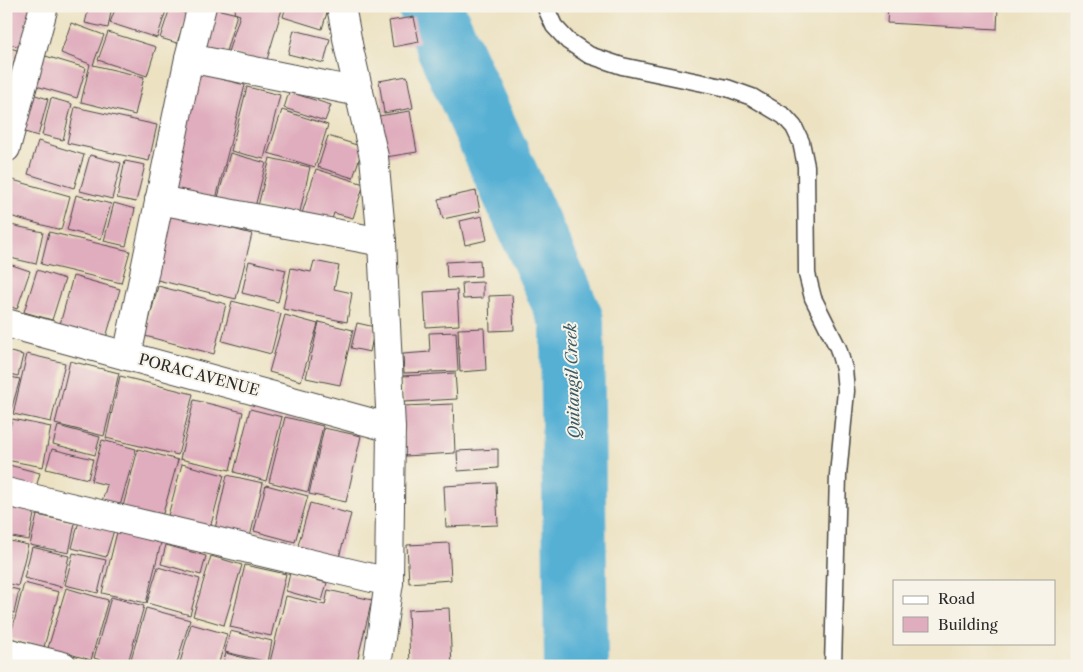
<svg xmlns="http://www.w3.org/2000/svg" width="1083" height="672" font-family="'Libre Caslon Text',serif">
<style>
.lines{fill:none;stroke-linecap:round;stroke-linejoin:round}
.river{stroke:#57b0d4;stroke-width:64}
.building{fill:#e0adbe}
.lane-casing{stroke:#484642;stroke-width:19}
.street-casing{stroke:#484642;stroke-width:30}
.lane{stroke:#fff;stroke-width:16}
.street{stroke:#fff;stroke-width:28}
.labels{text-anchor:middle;stroke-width:4;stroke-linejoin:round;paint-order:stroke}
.street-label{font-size:15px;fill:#2b2b2b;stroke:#f7f3e8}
.water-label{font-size:16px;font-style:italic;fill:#3a5a66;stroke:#f7f3e8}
</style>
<rect width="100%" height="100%" fill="#f7f3e8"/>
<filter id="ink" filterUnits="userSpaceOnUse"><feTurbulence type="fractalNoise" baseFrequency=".02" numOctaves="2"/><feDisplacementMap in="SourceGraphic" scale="10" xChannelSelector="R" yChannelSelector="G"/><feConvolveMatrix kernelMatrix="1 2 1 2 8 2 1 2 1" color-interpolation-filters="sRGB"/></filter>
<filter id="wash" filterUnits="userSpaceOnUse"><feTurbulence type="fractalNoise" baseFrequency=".0096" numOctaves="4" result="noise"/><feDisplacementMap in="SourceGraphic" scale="20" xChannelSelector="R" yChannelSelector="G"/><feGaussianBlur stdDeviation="1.12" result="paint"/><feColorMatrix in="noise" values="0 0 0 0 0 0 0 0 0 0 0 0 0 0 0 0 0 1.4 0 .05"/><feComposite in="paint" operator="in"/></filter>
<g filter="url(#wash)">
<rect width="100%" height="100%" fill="#ece2c2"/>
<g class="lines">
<!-- river -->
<polyline class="river" points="430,6 572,321 576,666"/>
</g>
<g id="blocks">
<!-- building -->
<g class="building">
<polygon points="6,6 17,6 30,9 21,47 6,43"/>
<polygon points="74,6 112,6 108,28 85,23 88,11 74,8"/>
<polygon points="116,6 162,6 167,8 157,38 110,23"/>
<polygon points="236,6 283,6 266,63 228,52 240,15 234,13"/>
<polygon points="286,6 329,6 322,29 283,17"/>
<polygon points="888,6 998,6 997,29 887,23"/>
<polygon points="208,7 237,14 223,62 194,53"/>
<polygon points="170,8 187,14 177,43 160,38"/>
<polygon points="414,17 419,42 393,47 389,21"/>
<polygon points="71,23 104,35 93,65 144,77 135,115 81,102 90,64 61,53"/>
<polygon points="294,30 330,39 324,63 288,54"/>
<polygon points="108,32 156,47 147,76 98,60"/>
<polygon points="6,47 17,50 8,84 6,83"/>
<polygon points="42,55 86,68 77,98 33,85"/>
<polygon points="197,73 245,85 216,199 168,187"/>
<polygon points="407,76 413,108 384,113 379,81"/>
<polygon points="247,87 280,95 264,159 231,151"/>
<polygon points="26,92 48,99 38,136 15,129"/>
<polygon points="289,92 331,105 325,121 284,108"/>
<polygon points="51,98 72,104 63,140 42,135"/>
<polygon points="75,107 157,125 149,161 67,143"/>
<polygon points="282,110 328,125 315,167 268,153"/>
<polygon points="410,111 417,152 386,157 379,116"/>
<polygon points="328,136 363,147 353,178 318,167"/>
<polygon points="38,141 84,155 74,188 28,174"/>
<polygon points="230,153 266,163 253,215 216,205"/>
<polygon points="90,155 121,163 112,199 80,191"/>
<polygon points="270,158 310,167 299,216 258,206"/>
<polygon points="125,161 145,165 136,202 117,198"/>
<polygon points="316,169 364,184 353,218 334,213 329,228 300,220"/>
<polygon points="9,179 70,196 61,230 6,215 6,188"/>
<polygon points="476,191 480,211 443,219 438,199"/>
<polygon points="76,195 111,204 101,239 67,230"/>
<polygon points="114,203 135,209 126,246 104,241"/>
<polygon points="165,211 252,234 236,299 149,278"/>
<polygon points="482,216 487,240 465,245 460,221"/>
<polygon points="6,224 43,232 36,264 6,257"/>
<polygon points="49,232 130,251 121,283 41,264"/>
<polygon points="480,260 481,276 447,278 446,262"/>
<polygon points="249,261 286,270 278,302 242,293"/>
<polygon points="314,261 339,266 334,289 352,293 347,322 283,309 291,268 311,272"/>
<polygon points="6,263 30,271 17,309 6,305"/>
<polygon points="37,270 65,279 52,320 24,312"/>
<polygon points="73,276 120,289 105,341 59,328"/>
<polygon points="483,282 483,298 463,299 462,283"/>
<polygon points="158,286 226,304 214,354 145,336"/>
<polygon points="457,290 459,325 426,327 424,292"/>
<polygon points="512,295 514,330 490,331 489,296"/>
<polygon points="232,301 281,314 271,354 222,341"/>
<polygon points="285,315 318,324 301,381 269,372"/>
<polygon points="319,322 353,330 340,385 306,378"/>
<polygon points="357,323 375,327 370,352 351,348"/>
<polygon points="484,328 486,370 460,372 458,329"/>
<polygon points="456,332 458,371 404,373 403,354 430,352 429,333"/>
<polygon points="6,351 23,355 18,376 6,373"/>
<polygon points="27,354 65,363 51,422 13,414"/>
<polygon points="70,361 119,373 104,436 55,424"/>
<polygon points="455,373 457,399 404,402 402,376"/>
<polygon points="6,376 20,379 10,414 6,413"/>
<polygon points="120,376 193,394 178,455 106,438"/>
<polygon points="194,400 243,412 230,470 180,459"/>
<polygon points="453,404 455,453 405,456 403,406"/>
<polygon points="250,409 282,417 266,481 234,472"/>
<polygon points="285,417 323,426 308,492 269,482"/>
<polygon points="12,419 51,427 43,467 6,460 6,446"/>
<polygon points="58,426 100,437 95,455 53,444"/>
<polygon points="324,428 361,436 346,502 309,494"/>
<polygon points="102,440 136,449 118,513 100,508 107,485 91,481"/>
<polygon points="52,449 93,459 88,479 46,469"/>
<polygon points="138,449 178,460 160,524 121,514"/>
<polygon points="498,449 498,468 458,471 457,451"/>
<polygon points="182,464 224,475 208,536 166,523"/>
<polygon points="9,465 40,473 35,491 6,484 6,474"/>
<polygon points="227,475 263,483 250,537 215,529"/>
<polygon points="496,483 498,525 446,527 444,486"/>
<polygon points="266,485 308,496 295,542 254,531"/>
<polygon points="310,503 351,514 338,561 297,549"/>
<polygon points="6,504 35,509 29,540 6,536"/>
<polygon points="37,515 75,523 69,553 30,545"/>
<polygon points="79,521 114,530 106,557 72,548"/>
<polygon points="117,532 161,543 146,603 102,593"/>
<polygon points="6,540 28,545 18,586 6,583"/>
<polygon points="449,543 451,580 409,583 407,545"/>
<polygon points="166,545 206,556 201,575 161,564"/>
<polygon points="32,547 69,556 62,587 24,578"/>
<polygon points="73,553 106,560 98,593 65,585"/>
<polygon points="211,556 242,565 224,625 193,616"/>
<polygon points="245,565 286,574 271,636 230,627"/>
<polygon points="158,567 200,579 190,615 147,603"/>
<polygon points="290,573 327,583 322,601 286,591"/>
<polygon points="24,583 59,592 44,647 10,638"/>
<polygon points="6,587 19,590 14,613 6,611"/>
<polygon points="66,588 108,600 91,660 48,648"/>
<polygon points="328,590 372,600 356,666 269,666 286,596 325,605"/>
<polygon points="111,597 144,606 127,666 120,666 94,658"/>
<polygon points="146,608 190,620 176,666 129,666"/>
<polygon points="449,608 452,666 410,666 408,610"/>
<polygon points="6,615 13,616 7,638 6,638"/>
<polygon points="191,624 227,634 218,666 179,666"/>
<polygon points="230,631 272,641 268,662 225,652"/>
<polygon points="226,653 269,665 269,666 222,666"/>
</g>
</g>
</g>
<g filter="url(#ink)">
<use href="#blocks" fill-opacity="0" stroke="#484642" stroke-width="1"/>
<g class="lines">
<!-- lane casing -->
<g class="lane-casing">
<polyline id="lane" points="545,6 554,26 568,41 589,55 622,66 727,88 752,97 784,116 794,127 801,142 806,166 807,274 813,298 838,348 844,369 846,391 838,475 833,666"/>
</g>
<!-- street casing -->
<g class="street-casing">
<g id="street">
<polyline points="341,6 349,49 374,157 382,242 391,428 389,582 377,666"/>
<polyline points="189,58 359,92"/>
<polyline points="6,148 44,6"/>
<polyline points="159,200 382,242"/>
<polyline points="6,323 391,428"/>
<polyline points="127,356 189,58 202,6"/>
<polyline points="6,492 389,582"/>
<polyline points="6,652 63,666"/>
</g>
</g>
<!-- lane -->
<use href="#lane" class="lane"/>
<!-- street -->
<use href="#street" class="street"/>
</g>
</g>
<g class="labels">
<!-- street labels -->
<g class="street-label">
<text transform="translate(199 375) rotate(15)" y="5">PORAC AVENUE</text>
</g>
<!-- water labels -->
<g class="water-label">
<text transform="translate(572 381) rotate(-92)" y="6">Quitangil Creek</text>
</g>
</g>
<!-- margin -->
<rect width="1083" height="672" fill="none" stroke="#f7f3e8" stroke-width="25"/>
<!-- legend -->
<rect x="893" y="580" width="162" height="65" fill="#f7f3e8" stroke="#a5a39c"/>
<rect x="903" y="596" width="25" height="8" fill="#ffffff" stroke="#a5a39c"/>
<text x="938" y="604" font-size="15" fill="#2b2b2b">Road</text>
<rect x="903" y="617" width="25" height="15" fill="#e0adbe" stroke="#a5a39c"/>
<text x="938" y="630" font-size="15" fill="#2b2b2b">Building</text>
</svg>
